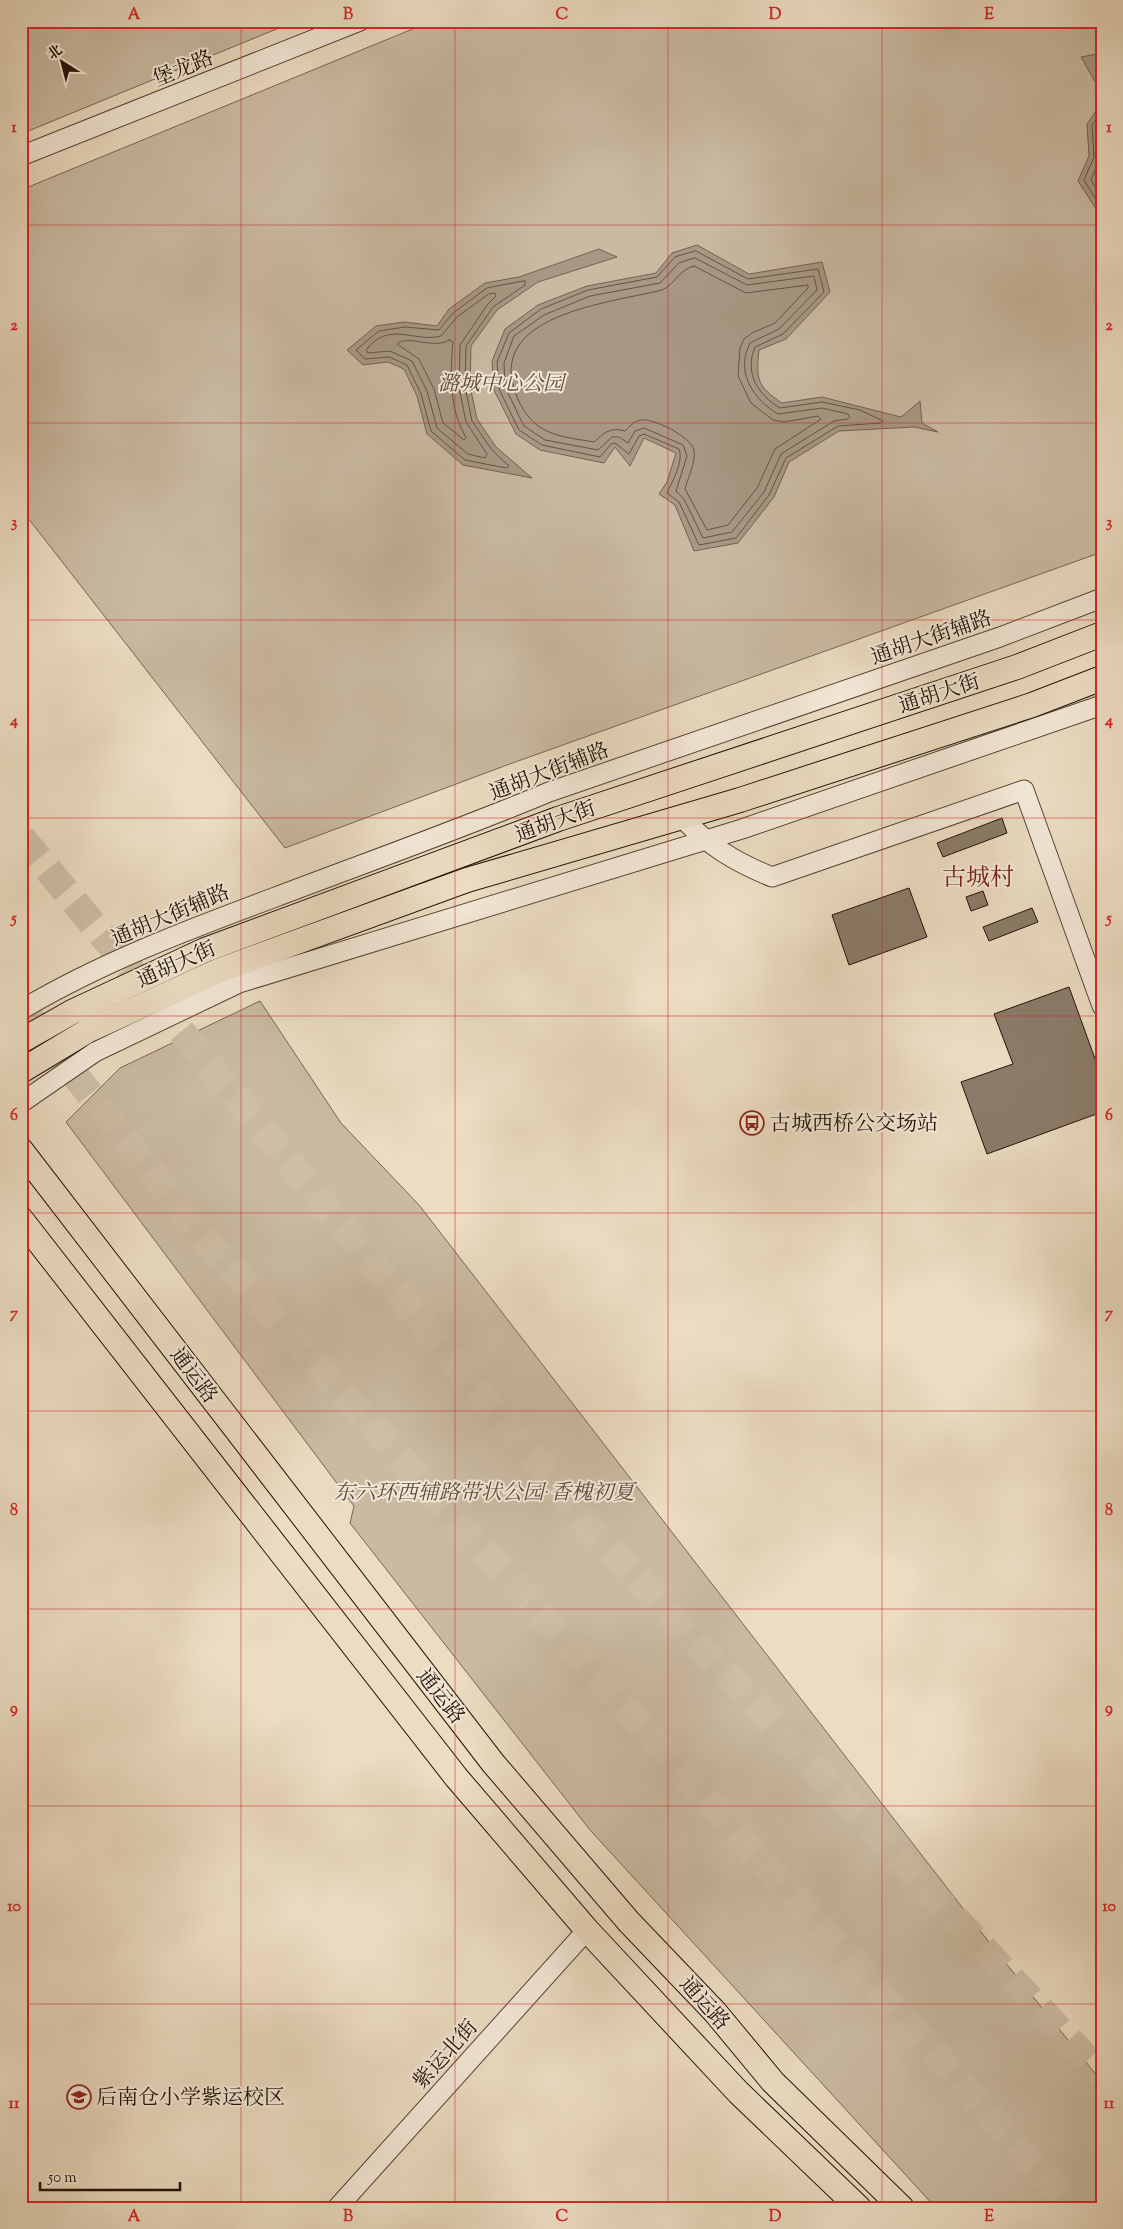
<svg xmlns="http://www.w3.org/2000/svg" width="1123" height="2229" font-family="'Sorts Mill Goudy','Noto Serif SC',serif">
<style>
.green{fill:#cabaa2;stroke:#766655}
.water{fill:#a79783;stroke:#726252}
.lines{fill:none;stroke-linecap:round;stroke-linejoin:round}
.shore{stroke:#645446;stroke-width:1}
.building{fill:#8b7b69;stroke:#221208}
.highway-tunnel{stroke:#cebea6;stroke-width:28;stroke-dasharray:28 14;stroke-linecap:butt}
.minor-casing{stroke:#544436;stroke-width:21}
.major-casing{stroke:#221208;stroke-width:26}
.minor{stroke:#f3e8d7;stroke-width:19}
.major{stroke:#ecdcc2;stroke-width:24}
.grid{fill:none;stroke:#d62828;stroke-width:1;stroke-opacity:0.55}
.labels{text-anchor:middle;stroke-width:4;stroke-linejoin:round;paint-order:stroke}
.street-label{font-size:21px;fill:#221208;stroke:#f3e8d7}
.park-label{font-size:21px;font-style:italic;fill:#5d4d3e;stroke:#f3e8d7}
.poi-label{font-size:21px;fill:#221208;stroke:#f3e8d7;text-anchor:start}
.quarter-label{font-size:24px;fill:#7a1f14;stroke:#f3e8d7}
.neatline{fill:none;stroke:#d62828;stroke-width:2}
.grid-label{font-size:16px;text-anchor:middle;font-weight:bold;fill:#d62828}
</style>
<rect width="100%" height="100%" fill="#ecdcc2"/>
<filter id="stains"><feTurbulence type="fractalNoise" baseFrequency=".004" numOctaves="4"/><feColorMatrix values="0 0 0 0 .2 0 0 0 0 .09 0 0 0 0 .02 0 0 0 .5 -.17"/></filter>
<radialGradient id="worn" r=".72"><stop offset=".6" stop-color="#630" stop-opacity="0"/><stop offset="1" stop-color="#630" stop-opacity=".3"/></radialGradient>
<!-- green -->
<g class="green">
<polygon points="21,21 296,21 21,134"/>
<polygon points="432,21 1102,21 1102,552 507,765 285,848 21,509 21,190"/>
<polygon points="260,1001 341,1123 419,1205 992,1946 1102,2082 1102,2208 936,2208 590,1830 350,1523 354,1506 66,1122 120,1068"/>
</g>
<!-- water -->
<g class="water">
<polygon points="1102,53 1102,218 1078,181 1089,156 1087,124 1101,104 1097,85 1081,57"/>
<path d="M697,245L749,274L822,262L830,292L786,339L759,350C756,380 757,386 782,403L822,397L901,417L920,401L922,423L938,432L914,427L839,431L789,462L774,497L738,543L694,551L675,505L659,494L667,482L676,453L644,438L630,466L615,447L604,463L540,450L516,434L494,390L492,361L505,329L538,305L587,286L656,273L672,253Z"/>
<polygon points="599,249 617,257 538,282 497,310 471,346 470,386 477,419 496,447 532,478 463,465 427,434 417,396 404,369 388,362 363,365 347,350 376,326 404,322 437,326 449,309 485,283 519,277"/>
</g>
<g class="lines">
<!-- shore -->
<g class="shore">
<polyline points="1102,111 1092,125 1094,157 1084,180 1102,209"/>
<polyline points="1102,122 1098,128 1100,158 1091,180 1102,197"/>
<path d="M696,251L748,279L818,269L824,292L783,334L755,347C744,373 758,395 780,408L822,402L860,410L883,421L881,423L838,426L786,458L769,495L736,538L699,545L679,502L667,493C672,482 684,461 679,449L644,434L639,436L629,454L615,443L611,444L600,457L542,445L519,430L499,389L497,362L509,333L541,309L588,290L657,277L675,257Z"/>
<path d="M695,258L747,285L814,276L817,290L779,329L750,343C735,372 753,399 778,414L822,408L848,414L850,417L848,419L834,421L781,454L764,492L732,532L703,538L684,499L676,491L687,456L683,445L644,428L635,431L628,443L619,437H612L598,450L545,440L524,426L505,387L504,363L514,336L544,315L590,296L660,283L679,263Z"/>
<path d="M694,266L746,293L808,285V288L775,323L752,333L744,339L740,348L738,376L751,403L773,420L784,422L818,416L821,419L775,449L757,488L728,525L707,530L685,489C688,477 696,462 694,450C691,437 654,418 641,420C634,421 630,426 625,431C610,427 605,432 594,442C558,436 533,435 517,397C482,314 611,303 662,290C676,284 677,271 694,266Z"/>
<polygon points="525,281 525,285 493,307 466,346 465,386 472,421 492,450 509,466 506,468 465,460 431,431 421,394 407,365 389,357 365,359 356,350 379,331 405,327 439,330 453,313 487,288"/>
<path d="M489,294L495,293L496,296L488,304L460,345L459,387L466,422L487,454L485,458L468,454L437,428L427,391L412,361L390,351L368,353L366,350C389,320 414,343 441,336L457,317Z"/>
<path d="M449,340L453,342C450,374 449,410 466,437L464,440L443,423L434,389L419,359L397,344C407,334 434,350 449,340Z"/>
</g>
</g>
<!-- building -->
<g class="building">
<polygon points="1002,818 1007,833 943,857 937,843"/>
<polygon points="909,888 927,937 849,965 832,915"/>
<polygon points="983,891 988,905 971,911 966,897"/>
<polygon points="1032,908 1038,922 989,941 983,927"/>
<polygon points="1069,987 1102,1078 1102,1112 987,1154 961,1082 1013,1064 994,1014"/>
</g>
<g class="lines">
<!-- highway-tunnel -->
<g class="highway-tunnel">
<polyline points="21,837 607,1547 1102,2075"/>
<polyline points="21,1006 192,1225 1073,2208"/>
</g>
<!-- minor casing -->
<g class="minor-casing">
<g id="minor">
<polyline points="21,156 360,21"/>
<path d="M681,817C711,847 733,861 772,877L1024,790L1102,1006"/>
<path d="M21,1010C100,963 187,930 273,898C365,863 458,830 549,792L1000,637L1102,598"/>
<polyline points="21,1103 95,1052 239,983 742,829 1102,705"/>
<polyline points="337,2208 587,1930"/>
</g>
</g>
<!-- major casing -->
<g class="major-casing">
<g id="major">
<polyline points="21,1041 72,1012 205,950 558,819 1017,667 1102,634"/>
<polyline points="21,1071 89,1030 220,970 467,880 740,800 1032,705 1102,678"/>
<polyline points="21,1150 493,1763 629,1922 715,2012 773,2082 902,2208"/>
<polyline points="21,1219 456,1777 587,1930 738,2092 859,2208"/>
</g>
</g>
<!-- minor -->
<use href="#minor" class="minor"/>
<!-- major -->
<use href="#major" class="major"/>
</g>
<!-- grid -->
<path class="grid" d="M241,21V2208M455,21V2208M668,21V2208M882,21V2208M21,225H1102M21,423H1102M21,620H1102M21,818H1102M21,1016H1102M21,1213H1102M21,1411H1102M21,1609H1102M21,1806H1102M21,2004H1102"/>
<!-- icons -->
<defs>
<g id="bus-ring" transform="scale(1.25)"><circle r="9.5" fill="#f3e8d7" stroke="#8f2418" stroke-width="1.5"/><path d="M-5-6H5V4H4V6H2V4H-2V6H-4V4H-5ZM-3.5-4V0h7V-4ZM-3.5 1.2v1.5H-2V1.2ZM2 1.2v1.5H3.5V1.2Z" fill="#8f2418"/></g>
<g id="school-ring" transform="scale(1.25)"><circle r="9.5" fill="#f3e8d7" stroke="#8f2418" stroke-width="1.5"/><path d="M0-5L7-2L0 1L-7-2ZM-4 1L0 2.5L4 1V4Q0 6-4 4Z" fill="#8f2418"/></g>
</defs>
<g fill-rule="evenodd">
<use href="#bus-ring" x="752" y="1123"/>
<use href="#school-ring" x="79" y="2097"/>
</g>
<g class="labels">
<!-- street labels -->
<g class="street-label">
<text transform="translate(183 68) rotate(-22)" y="7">堡龙路</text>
<text transform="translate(931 637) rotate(-19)" y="7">通胡大街辅路</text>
<text transform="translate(939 693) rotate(-18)" y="7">通胡大街</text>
<text transform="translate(549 771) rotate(-21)" y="7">通胡大街辅路</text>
<text transform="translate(555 821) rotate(-20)" y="7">通胡大街</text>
<text transform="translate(170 915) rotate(-23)" y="7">通胡大街辅路</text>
<text transform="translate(176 964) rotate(-24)" y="7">通胡大街</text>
<text transform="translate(194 1375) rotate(53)" y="7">通运路</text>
<text transform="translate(441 1696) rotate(52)" y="7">通运路</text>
<text transform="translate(705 2003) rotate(48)" y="7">通运路</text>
<text transform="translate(445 2054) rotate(-48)" y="7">紫运北街</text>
</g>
<!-- park labels -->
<g class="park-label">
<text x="501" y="390">潞城中心公园</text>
<text x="484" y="1499">东六环西辅路带状公园·香槐初夏</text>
</g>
<!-- poi labels -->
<g class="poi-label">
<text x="770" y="1130">古城西桥公交场站</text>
<text x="96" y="2104">后南仓小学紫运校区</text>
</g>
<!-- quarter labels -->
<g class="quarter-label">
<text x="978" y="885">古城村</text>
</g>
</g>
<!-- margin -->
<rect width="1123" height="2229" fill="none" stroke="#ecdcc2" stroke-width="55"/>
<!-- north arrow -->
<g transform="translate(62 62) rotate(324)" stroke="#f3e8d7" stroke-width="4" paint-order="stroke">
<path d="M0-4L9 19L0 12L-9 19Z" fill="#221208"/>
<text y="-8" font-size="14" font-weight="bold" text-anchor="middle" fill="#221208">北</text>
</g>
<!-- scale -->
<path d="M40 2182v8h140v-8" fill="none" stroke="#221208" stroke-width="2.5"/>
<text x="48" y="2182" font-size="15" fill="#221208" stroke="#f3e8d7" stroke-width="4" paint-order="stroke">50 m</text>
<rect x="28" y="28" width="1068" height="2174" class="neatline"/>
<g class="grid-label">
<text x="134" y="19">A</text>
<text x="348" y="19">B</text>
<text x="562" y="19">C</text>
<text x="775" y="19">D</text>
<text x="989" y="19">E</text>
<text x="14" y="132">1</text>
<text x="1109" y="132">1</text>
<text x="14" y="330">2</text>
<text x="1109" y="330">2</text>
<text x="14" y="527">3</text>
<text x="1109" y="527">3</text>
<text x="14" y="725">4</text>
<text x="1109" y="725">4</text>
<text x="14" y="923">5</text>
<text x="1109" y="923">5</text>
<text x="14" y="1120">6</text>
<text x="1109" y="1120">6</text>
<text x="14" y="1318">7</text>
<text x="1109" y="1318">7</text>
<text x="14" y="1515">8</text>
<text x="1109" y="1515">8</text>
<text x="14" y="1713">9</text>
<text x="1109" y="1713">9</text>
<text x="14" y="1911">10</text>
<text x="1109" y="1911">10</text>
<text x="14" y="2108">11</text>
<text x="1109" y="2108">11</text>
<text x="134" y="2221">A</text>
<text x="348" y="2221">B</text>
<text x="562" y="2221">C</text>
<text x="775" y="2221">D</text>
<text x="989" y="2221">E</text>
</g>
<rect width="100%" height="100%" filter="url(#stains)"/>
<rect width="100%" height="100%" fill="url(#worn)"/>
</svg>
